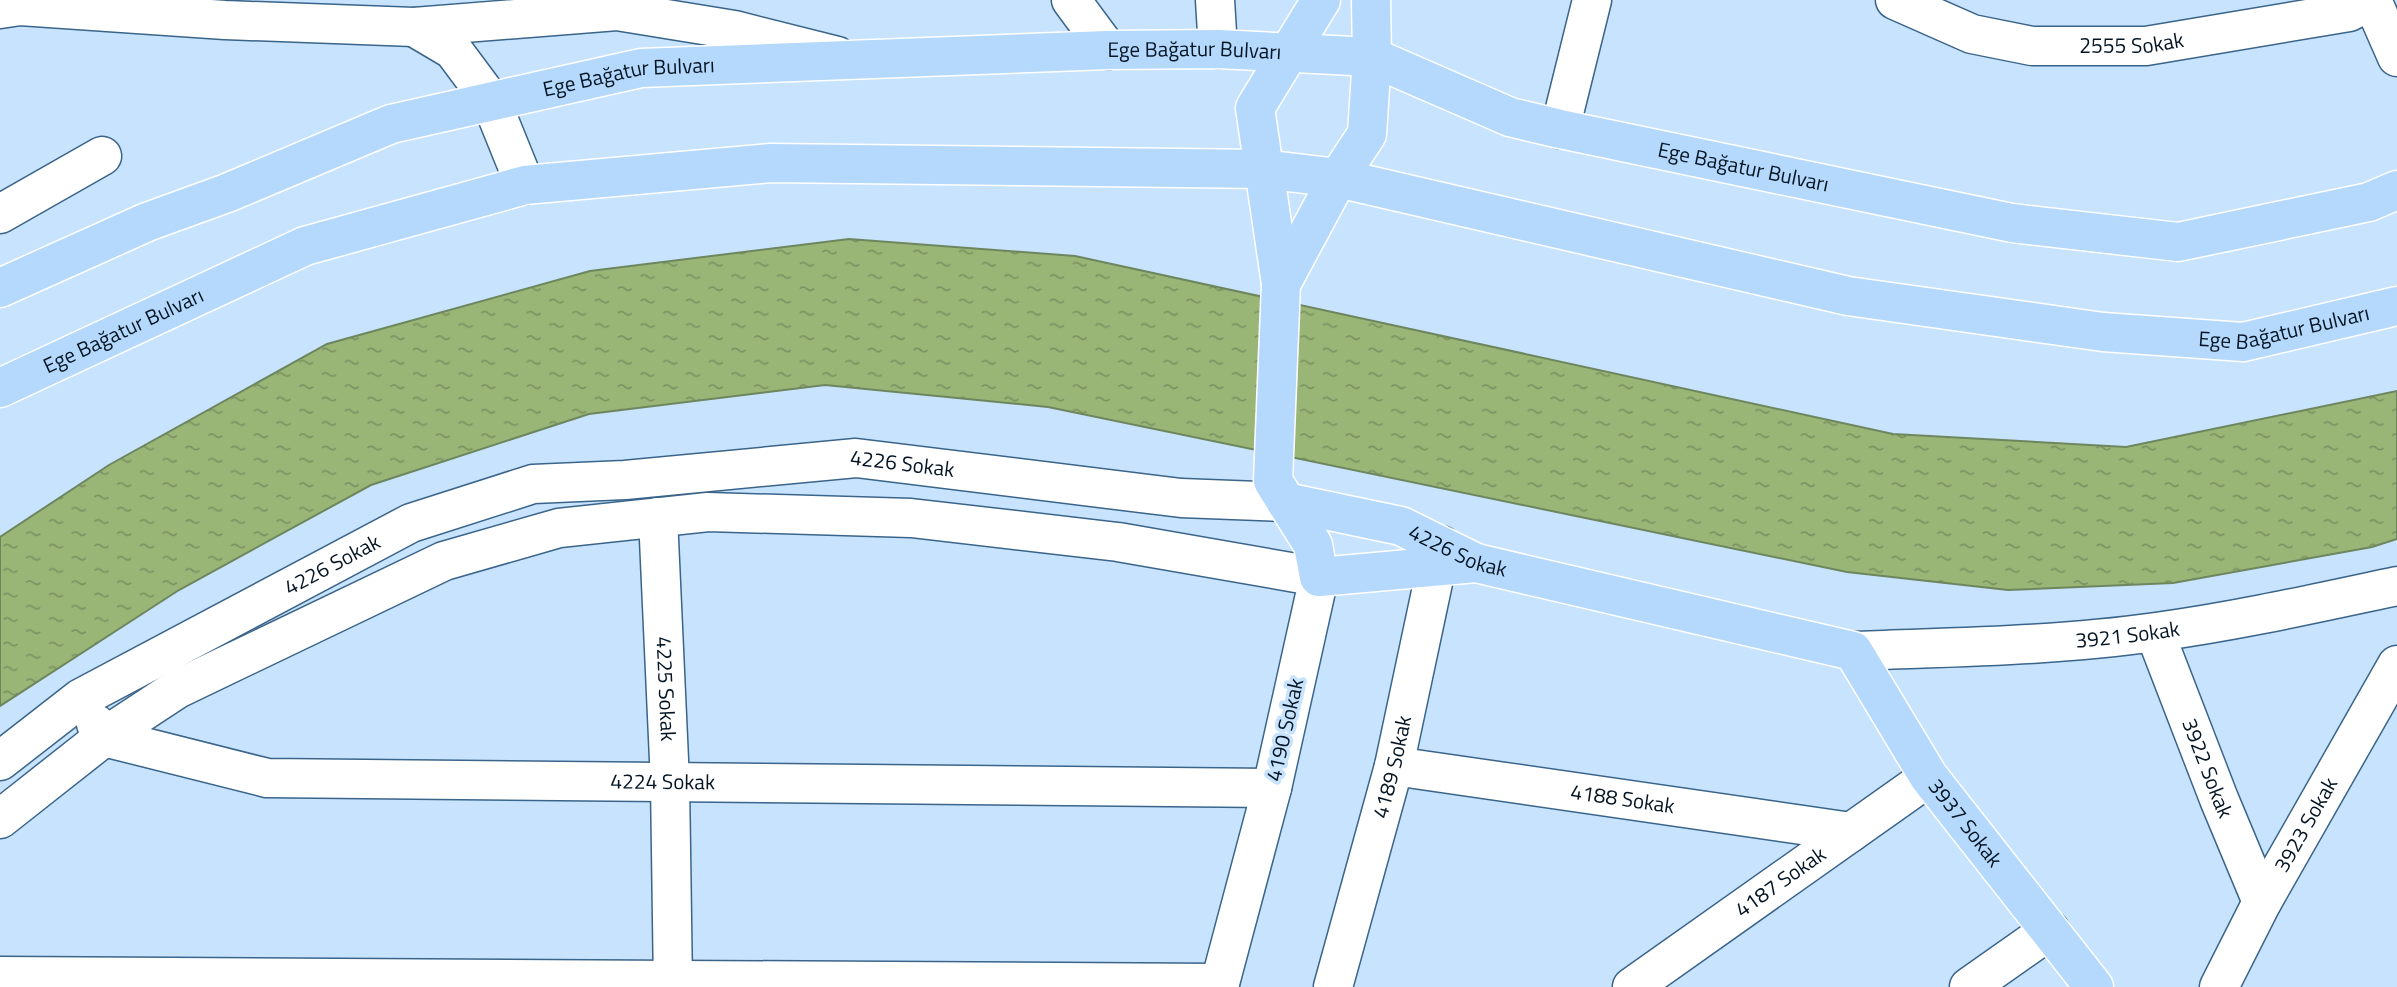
<svg xmlns="http://www.w3.org/2000/svg" width="2397" height="987" font-family="'Titillium Web',sans-serif">
<style>
.water{fill:url(#water-ripples);stroke:#6d865e;stroke-width:2}
.lines{fill:none;stroke-linecap:round;stroke-linejoin:round}
.minor-casing{stroke:#3a648a;stroke-width:41}
.major-casing{stroke:#fff;stroke-width:41}
.minor{stroke:#fff;stroke-width:38}
.major{stroke:#b5d9fc;stroke-width:38}
.labels{text-anchor:middle;stroke-width:7;stroke-linejoin:round;paint-order:stroke}
.street-label{font-size:21px;fill:#051524;stroke:#c8e3fd}
</style>
<defs>
<pattern id="water-ripples" width="26" height="14" patternUnits="userSpaceOnUse" patternTransform="scale(1.75)"><rect width="26" height="14" fill="#9ab677"/><path d="M2 4q2-2 4 0t4 0M15 11q2-2 4 0t4 0" fill="none" stroke="#7c9361"/></pattern>
</defs>
<rect width="100%" height="100%" fill="#c8e3fd"/>
<!-- water -->
<polygon class="water" points="849,239 1075,256 1893,434 2126,447 2397,391 2397,539 2372,547 2173,583 2008,590 1847,572 1048,407 825,385 589,414 371,485 179,590 0,706 0,537 109,465 327,344 590,271"/>
<g class="lines">
<!-- minor casing -->
<g class="minor-casing">
<g id="minor">
<polyline points="1071,0 1108,50"/>
<polyline points="1215,0 1218,49"/>
<path id="s1" d="M1895,0L1972,34L2032,46H2146L2349,12L2372,0L2397,57"/>
<polyline points="0,9 20,6 225,20 414,27 617,11 734,30 837,56"/>
<polyline points="414,27 453,50 491,101 525,185"/>
<polyline points="1560,129 1592,0"/>
<polyline points="0,214 102,156"/>
<path id="s2" d="M658,517L670,782L673,987"/>
<path id="s3" d="M2155,633L2219,799L2262,902"/>
<path id="s4" d="M1853,651C1954,647 2056,646 2156,632C2237,621 2317,603 2397,586"/>
<path id="s5" d="M96,724L104,737L267,778L1272,788"/>
<path id="s6" d="M0,761L81,698L411,523L533,484L625,480L856,458L1181,498L1286,502"/>
<path id="s7" d="M1394,766L1851,832"/>
<polyline points="0,819 104,737 177,689 444,561 559,528 708,512 911,518 1118,542 1319,577 1272,788 1219,987"/>
<polyline points="0,976 1220,983"/>
<path id="s8" d="M1333,987L1394,766L1441,545"/>
<path id="s9" d="M1632,987L1929,777"/>
<polyline points="1969,987 2050,930"/>
<path id="s10" d="M2219,987L2262,902L2397,665"/>
</g>
</g>
<!-- major casing -->
<g class="major-casing">
<g id="major">
<polyline points="1321,0 1255,108 1281,284 1273,481 1313,545 1319,577 1476,563"/>
<polyline points="1281,284 1338,178 1367,134 1372,57 1371,0"/>
<path id="s11" d="M0,288L147,222L227,193L391,124L641,68L1108,50L1218,49L1372,57L1510,117L1560,129L2012,223L2178,242L2369,202L2397,190"/>
<path id="s12" d="M0,388L305,246L525,185L771,163L1263,169L1338,178L1848,296L2103,332L2243,342L2397,306"/>
<path id="s13" d="M1286,502L1401,526L1476,563L1853,651L1929,777L2094,987"/>
</g>
</g>
<!-- minor -->
<use href="#minor" class="minor"/>
<!-- major -->
<use href="#major" class="major"/>
</g>
<g class="labels">
<!-- street labels -->
<g class="street-label">
<text dy="7" stroke="none"><textPath href="#s1" startOffset="245">2555 Sokak</textPath></text>
<text dy="7" stroke="none"><textPath href="#s11" startOffset="1234">Ege Bağatur Bulvarı</textPath></text>
<text dy="7" stroke="none"><textPath href="#s11" startOffset="667">Ege Bağatur Bulvarı</textPath></text>
<text dy="7" stroke="none"><textPath href="#s11" startOffset="1801">Ege Bağatur Bulvarı</textPath></text>
<text dy="7" stroke="none"><textPath href="#s12" startOffset="2343">Ege Bağatur Bulvarı</textPath></text>
<text dy="7" stroke="none"><textPath href="#s12" startOffset="136">Ege Bağatur Bulvarı</textPath></text>
<text dy="7" stroke="none"><textPath href="#s6" startOffset="975">4226 Sokak</textPath></text>
<text dy="7" stroke="none"><textPath href="#s13" startOffset="180">4226 Sokak</textPath></text>
<text dy="7" stroke="none"><textPath href="#s6" startOffset="387">4226 Sokak</textPath></text>
<text dy="7" stroke="none"><textPath href="#s4" startOffset="275">3921 Sokak</textPath></text>
<text dy="7" stroke="none"><textPath href="#s2" startOffset="172">4225 Sokak</textPath></text>
<text transform="translate(1285 730) rotate(-77)" y="7">4190 Sokak</text>
<text dy="7" stroke="none"><textPath href="#s8" startOffset="228">4189 Sokak</textPath></text>
<text dy="7" stroke="none"><textPath href="#s3" startOffset="145">3922 Sokak</textPath></text>
<text dy="7" stroke="none"><textPath href="#s5" startOffset="579">4224 Sokak</textPath></text>
<text dy="7" stroke="none"><textPath href="#s7" startOffset="231">4188 Sokak</textPath></text>
<text dy="7" stroke="none"><textPath href="#s13" startOffset="794">3937 Sokak</textPath></text>
<text dy="7" stroke="none"><textPath href="#s10" startOffset="184">3923 Sokak</textPath></text>
<text dy="7" stroke="none"><textPath href="#s9" startOffset="182">4187 Sokak</textPath></text>
</g>
</g>
</svg>
